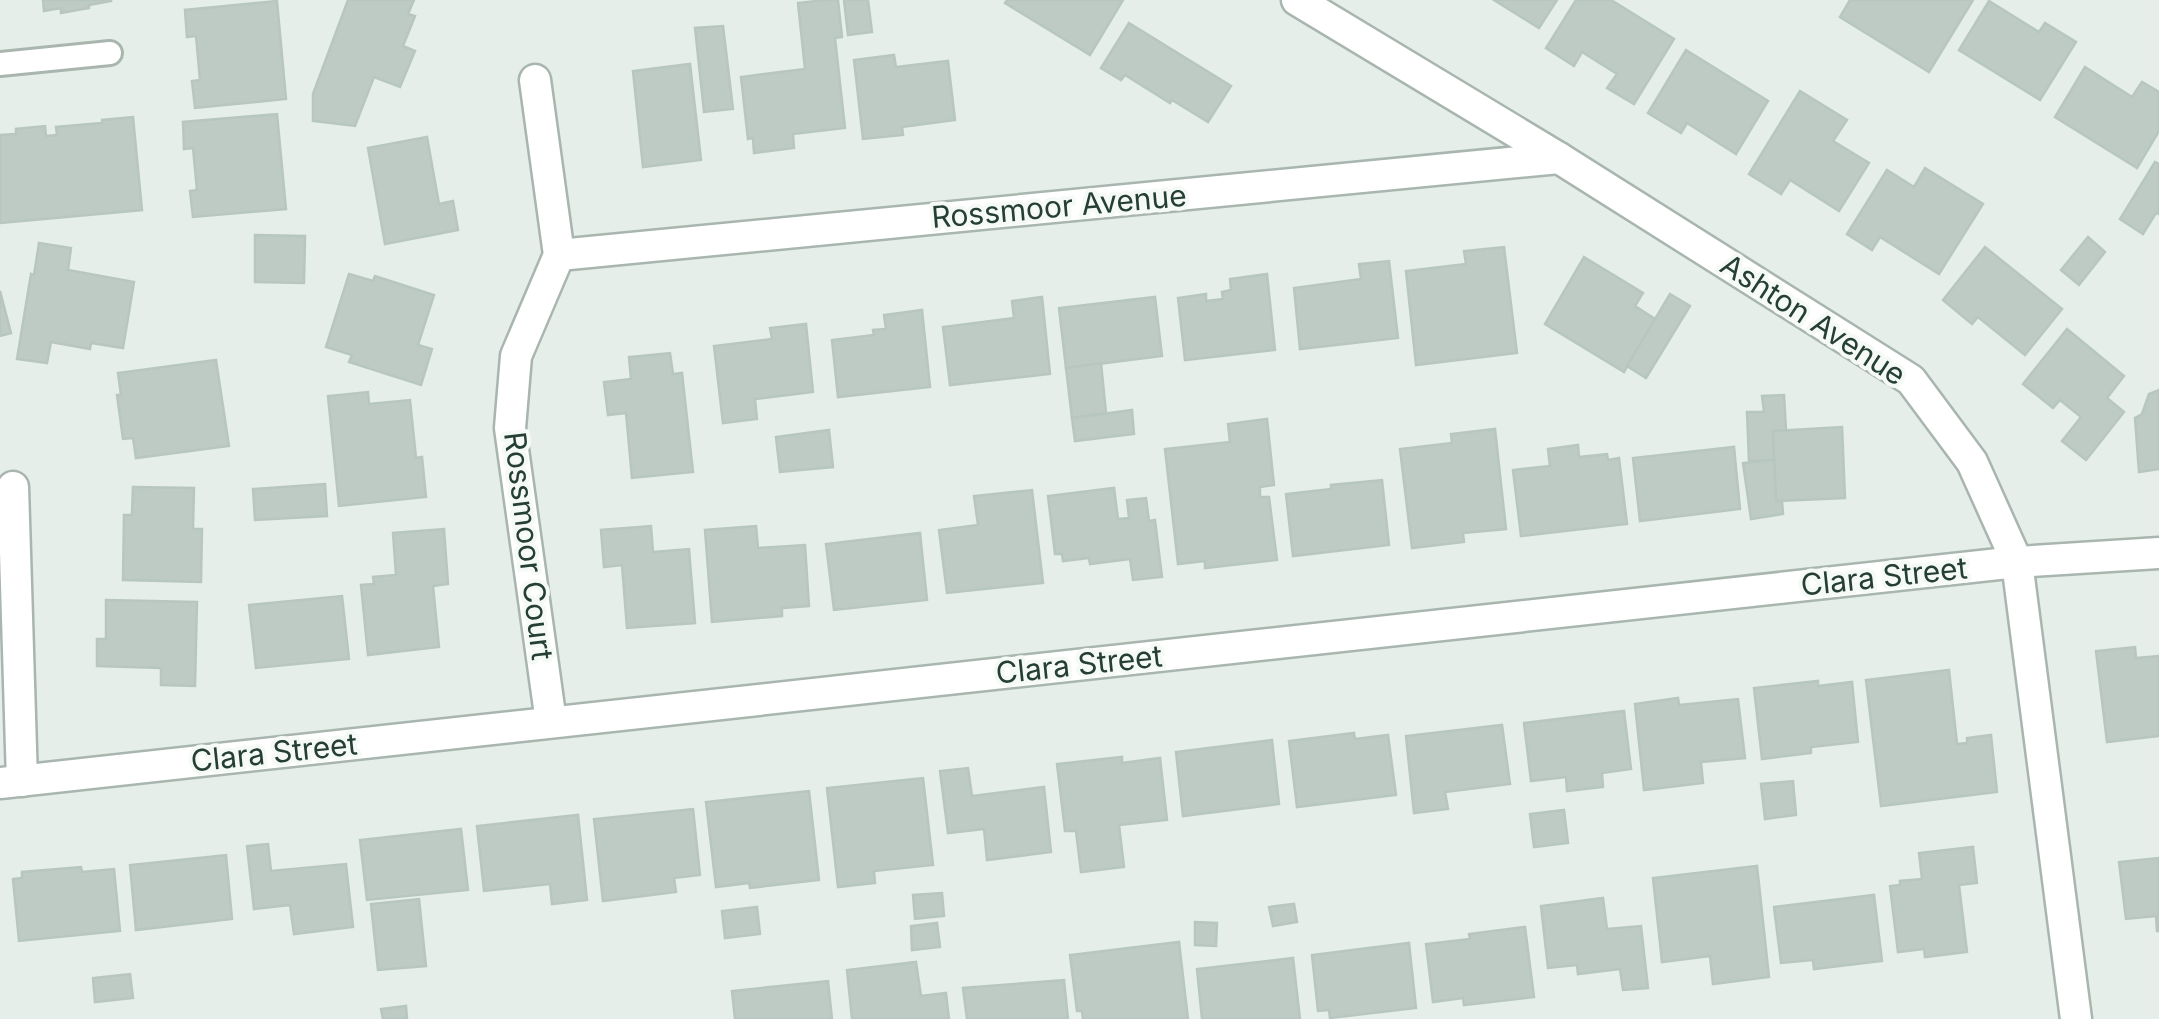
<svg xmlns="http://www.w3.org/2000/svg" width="2159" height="1019" font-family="Inter,sans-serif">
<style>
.building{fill:#bdcbc4;stroke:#b7c7bf;stroke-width:2.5}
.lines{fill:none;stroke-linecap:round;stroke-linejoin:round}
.service-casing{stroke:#a8b6af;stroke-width:28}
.minor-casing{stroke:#a8b6af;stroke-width:35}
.service{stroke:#fff;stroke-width:22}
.minor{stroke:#fff;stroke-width:30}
.labels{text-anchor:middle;stroke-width:8;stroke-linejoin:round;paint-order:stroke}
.street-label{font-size:30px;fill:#253f35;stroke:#f6faf7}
</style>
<rect width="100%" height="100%" fill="#e5eee9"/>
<!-- building -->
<g class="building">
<polygon points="43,0 111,0 111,1 89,5 89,8 61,13 61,8 44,11"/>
<polygon points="348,0 414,0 408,14 415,16 403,46 415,51 400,87 374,77 355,126 313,121 313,94"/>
<polygon points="825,0 838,0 842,37 835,38 845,128 793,134 794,148 754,153 753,138 748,139 741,77 805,69 798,3"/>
<polygon points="844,0 868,0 872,32 848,35"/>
<polygon points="1007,0 1123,0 1090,55 1005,3"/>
<polygon points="1494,0 1557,0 1539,28"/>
<polygon points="1576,0 1611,0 1674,39 1634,104 1607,88 1617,74 1582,52 1574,66 1546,48"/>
<polygon points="1850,0 1973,0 1929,72 1840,17"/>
<polygon points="277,1 286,99 195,108 192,81 200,80 196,36 187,37 185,10"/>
<polygon points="1989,1 2039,32 2045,23 2076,42 2040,100 1959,50"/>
<polygon points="1129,23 1231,86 1208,122 1172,100 1170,103 1125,75 1121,80 1101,68"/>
<polygon points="723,26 733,109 704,112 695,28"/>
<polygon points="1686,50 1768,101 1736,154 1687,123 1681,133 1648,113"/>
<polygon points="894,55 896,67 948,61 955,120 902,127 903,135 863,139 854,60"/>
<polygon points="690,64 701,160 643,167 633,71"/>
<polygon points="2085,67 2132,97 2142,82 2159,92 2159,131 2137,168 2055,117"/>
<polygon points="1800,91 1847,120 1833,141 1869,163 1839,211 1790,180 1781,194 1749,174"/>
<polygon points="277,114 286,209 193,217 190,191 197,190 193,148 184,149 183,122"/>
<polygon points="133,117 142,210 0,223 0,135 16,134 16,129 45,126 46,136 57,135 56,127 102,123 102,120"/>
<polygon points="427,137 439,204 453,201 458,230 385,244 368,148"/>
<polygon points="2155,162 2159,164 2159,214 2156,213 2143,234 2120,219"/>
<polygon points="1925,168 1983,204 1939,274 1880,237 1872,250 1847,234 1887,170 1914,187"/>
<polygon points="255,235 305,236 304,283 255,282"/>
<polygon points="2088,237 2105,252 2079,285 2061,270"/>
<polygon points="39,243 71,248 68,270 134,282 123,348 91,343 90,349 51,342 47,363 17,359 31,274 34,275"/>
<polygon points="1504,247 1517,353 1416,365 1406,271 1466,264 1464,251"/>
<polygon points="1985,247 2062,309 2025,355 1978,317 1972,324 1943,300"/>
<polygon points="1584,257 1643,293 1635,306 1655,319 1624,372 1545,324"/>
<polygon points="1389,261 1398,338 1300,349 1294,288 1361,279 1359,264"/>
<polygon points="349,274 373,281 375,276 434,295 418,345 432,349 421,385 349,362 352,355 326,347"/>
<polygon points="1267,274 1275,350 1185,360 1178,298 1206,294 1206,301 1223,299 1222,292 1231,290 1230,279"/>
<polygon points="0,291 11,333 0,336"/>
<polygon points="1670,294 1690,306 1646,378 1627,366"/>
<polygon points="1042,297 1050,374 950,385 943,327 1014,318 1012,301"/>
<polygon points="1155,297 1162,356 1066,368 1059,308"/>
<polygon points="922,310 930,387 838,397 832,340 874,335 873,330 886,329 884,315"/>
<polygon points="806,324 813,392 755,399 757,419 723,423 714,346 772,339 770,328"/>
<polygon points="2067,329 2124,376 2107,398 2124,412 2086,460 2062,441 2081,417 2060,400 2053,408 2023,384"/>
<polygon points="670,353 673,374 682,373 693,472 632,478 626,413 608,415 604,382 631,379 629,357"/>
<polygon points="216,360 229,446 136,458 133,438 123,439 117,395 121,395 118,373"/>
<polygon points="1101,363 1106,413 1072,418 1066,368"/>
<polygon points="2159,390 2159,469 2139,472 2135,418 2142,414 2149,394"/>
<polygon points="368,392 369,404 410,400 416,458 422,457 426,497 339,506 328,396"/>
<polygon points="1784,395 1786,430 1773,431 1774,460 1749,461 1747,412 1764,412 1762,396"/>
<polygon points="1132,410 1134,434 1075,441 1072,418"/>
<polygon points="1267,419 1274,485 1260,487 1260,497 1269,497 1277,560 1205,568 1205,561 1178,564 1165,449 1230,442 1228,424"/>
<polygon points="1842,427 1845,498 1776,501 1773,431"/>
<polygon points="1495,429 1506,529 1463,533 1464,542 1412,548 1400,449 1452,443 1451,434"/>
<polygon points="829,430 833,467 780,472 776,437"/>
<polygon points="1578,445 1579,457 1607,454 1608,460 1619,458 1627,524 1521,536 1513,470 1550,466 1548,449"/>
<polygon points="1734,447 1740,509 1640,521 1633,458"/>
<polygon points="1774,460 1776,501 1782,501 1783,514 1751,519 1743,463"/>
<polygon points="1382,480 1389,545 1293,556 1286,494 1331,489 1331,485"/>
<polygon points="325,484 327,516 255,520 253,489"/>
<polygon points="133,487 194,488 193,529 202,529 201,582 123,580 124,515 132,515"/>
<polygon points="1114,488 1118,519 1129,518 1127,500 1146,498 1149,521 1155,520 1162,577 1133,580 1130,559 1090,564 1089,558 1063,561 1062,554 1055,554 1048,496"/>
<polygon points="1032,490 1043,583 947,593 939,530 978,525 974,496"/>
<polygon points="651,526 653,552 689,549 695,623 627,628 622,565 604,567 601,530"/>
<polygon points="756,526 758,548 805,545 809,606 782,608 782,616 712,622 705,530"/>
<polygon points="444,529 448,584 433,586 439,647 368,655 361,585 374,584 373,577 396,575 393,533"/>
<polygon points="920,533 927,600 834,610 826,544"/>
<polygon points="342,596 349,659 256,668 249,605"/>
<polygon points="106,600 197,602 195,686 161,685 161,668 97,666 97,639 106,639"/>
<polygon points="2135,647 2136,658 2159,656 2159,736 2107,742 2096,651"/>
<polygon points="1949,670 1957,744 1967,743 1967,738 1991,735 1997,792 1881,806 1866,680"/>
<polygon points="1818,681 1818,686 1852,682 1858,742 1811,747 1811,753 1762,759 1754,688"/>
<polygon points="1678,698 1679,705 1738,699 1745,758 1701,762 1703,783 1644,790 1635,704"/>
<polygon points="1624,711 1631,769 1602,773 1603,787 1567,791 1566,777 1531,781 1524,723"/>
<polygon points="1502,725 1510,784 1445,792 1448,809 1414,813 1406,736"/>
<polygon points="1354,733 1355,739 1388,735 1396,795 1297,807 1289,741"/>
<polygon points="1272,740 1279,804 1183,816 1176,752"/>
<polygon points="1122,757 1122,763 1160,758 1167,820 1119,825 1124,867 1081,872 1076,831 1065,831 1057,764"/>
<polygon points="968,768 972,796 1044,787 1051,852 987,860 984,829 948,833 940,771"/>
<polygon points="923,778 933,865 874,871 875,883 838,887 827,788"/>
<polygon points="1793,781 1796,815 1765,819 1761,784"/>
<polygon points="809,791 819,880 750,888 749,883 716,887 706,802"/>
<polygon points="693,809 700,875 674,878 676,892 603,901 594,819"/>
<polygon points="1564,810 1568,843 1534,847 1530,814"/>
<polygon points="578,815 587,900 552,904 550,884 484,891 477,826"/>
<polygon points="461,829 468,890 367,900 360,840"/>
<polygon points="268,844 271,871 346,864 353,927 294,934 290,905 254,909 247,846"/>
<polygon points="1973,847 1977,883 1959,885 1967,952 1925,957 1924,949 1898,952 1890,886 1900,885 1900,881 1922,879 1919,853"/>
<polygon points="226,855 232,919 136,930 130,865"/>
<polygon points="2159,858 2159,931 2157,931 2156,916 2126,919 2119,862"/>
<polygon points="1757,866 1769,977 1713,984 1710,956 1662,962 1653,878"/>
<polygon points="81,867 82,872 114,869 120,931 19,941 13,879 22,878 22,872"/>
<polygon points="942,893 944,916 915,919 913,895"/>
<polygon points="1874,895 1882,961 1814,969 1813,960 1781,963 1774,907"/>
<polygon points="1603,898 1607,929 1641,926 1648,988 1623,990 1620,969 1578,974 1577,965 1548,968 1541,906"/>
<polygon points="419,899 426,966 378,970 371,904"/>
<polygon points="1294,904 1297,922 1273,926 1269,907"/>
<polygon points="757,907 760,934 725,938 722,911"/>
<polygon points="1195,922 1217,923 1216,946 1195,945"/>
<polygon points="937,923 940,947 912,950 911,926"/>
<polygon points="1525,927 1534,997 1464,1005 1463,998 1433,1002 1426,944 1470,939 1469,934"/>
<polygon points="1179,942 1188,1019 1083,1019 1082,1011 1077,1011 1070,955"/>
<polygon points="1409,943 1416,1008 1330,1018 1329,1010 1318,1011 1312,955"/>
<polygon points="1293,958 1300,1019 1202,1019 1197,969"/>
<polygon points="916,962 921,996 946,993 949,1019 852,1019 847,970"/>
<polygon points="130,974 133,998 95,1002 93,978"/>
<polygon points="1064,980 1068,1019 967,1019 963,988"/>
<polygon points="828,981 832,1019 735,1019 732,991"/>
<polygon points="406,1006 407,1019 383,1019 381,1009"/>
</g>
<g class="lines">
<!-- service casing -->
<g class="service-casing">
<polyline id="service" points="0,64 110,53"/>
</g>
<!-- minor casing -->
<g class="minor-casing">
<g id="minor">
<polyline points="1297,0 1559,158 1911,380 1972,462 2017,562 2076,1019"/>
<polyline points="535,80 559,255 516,356 510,428 551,722"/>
<polyline points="559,255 1559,158"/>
<polyline points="13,487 22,781"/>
<polyline points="0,783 2017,562 2159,553"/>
</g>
</g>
<!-- service -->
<use href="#service" class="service"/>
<!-- minor -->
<use href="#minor" class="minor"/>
</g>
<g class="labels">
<!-- street labels -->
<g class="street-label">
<text transform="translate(1059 207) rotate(-5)" y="10">Rossmoor Avenue</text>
<text transform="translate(1813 320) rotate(33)" y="10">Ashton Avenue</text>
<text transform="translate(528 546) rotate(83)" y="10">Rossmoor Court</text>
<text transform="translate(1884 577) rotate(-6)" y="10">Clara Street</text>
<text transform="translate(1079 665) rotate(-6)" y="10">Clara Street</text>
<text transform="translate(274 753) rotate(-6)" y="10">Clara Street</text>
</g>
</g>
</svg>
